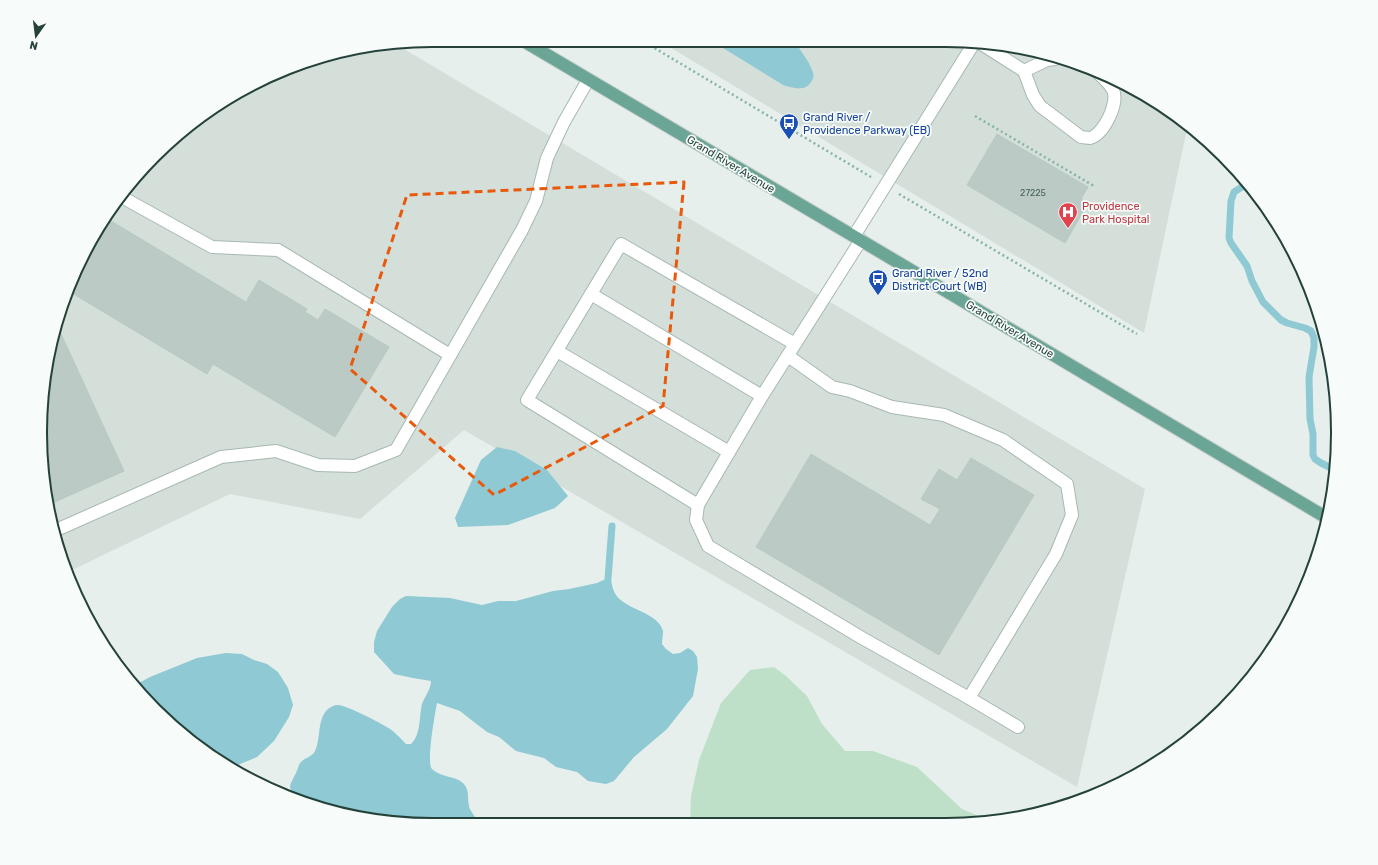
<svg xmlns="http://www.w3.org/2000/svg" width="1378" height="865" font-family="Rubik,sans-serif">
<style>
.built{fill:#d4dfda}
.green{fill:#bfe0c8}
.water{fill:#8ec9d4}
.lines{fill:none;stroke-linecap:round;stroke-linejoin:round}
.stream{stroke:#8ec9d4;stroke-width:7}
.building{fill:#bbcac4;stroke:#b8c9c2}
.minor-casing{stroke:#a8b8b2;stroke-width:14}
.major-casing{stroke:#c2cac8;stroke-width:14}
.path{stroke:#86b3a5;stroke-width:2.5;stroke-dasharray:2 3;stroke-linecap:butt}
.minor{stroke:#fff;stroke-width:12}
.major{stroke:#6aa596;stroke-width:12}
.marked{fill:none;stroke:#e8590c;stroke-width:3;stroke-dasharray:8 5;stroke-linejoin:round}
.labels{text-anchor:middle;stroke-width:3.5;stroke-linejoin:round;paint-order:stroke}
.number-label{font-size:9px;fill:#4a645c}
.transit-label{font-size:11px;fill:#164399;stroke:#f7fbf9;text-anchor:start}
.street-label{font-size:11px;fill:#24423a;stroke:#f7fbf9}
.health-label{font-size:11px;fill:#be3a42;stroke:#f7fbf9;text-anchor:start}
.rim{fill:none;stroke:#24423a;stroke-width:2}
</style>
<rect width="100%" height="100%" fill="#e6efeb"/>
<!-- built -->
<g class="built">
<polygon points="381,43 394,43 1145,489 1077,787 464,430 360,519 230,494 68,572 61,558 43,484 40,432 48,356 61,307 81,259 121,194 194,121 259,81 307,61"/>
<polygon points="663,43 997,43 1095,70 1184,121 1188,124 1144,333"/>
</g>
<!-- green -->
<polygon class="green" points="774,667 786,676 807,696 822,724 845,751 873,751 917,767 962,809 990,821 971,824 690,823 691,796 699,760 721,703 750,670"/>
<!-- water -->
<g class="water">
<path d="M715,43H796C801,52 809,61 812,70C814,74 814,78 811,82C805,92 793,88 783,85Z"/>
<polygon points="497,447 515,451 547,470 568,496 555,508 508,525 458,527 455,518 481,460"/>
<path d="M608,578L611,580C612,585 613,591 616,595C626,610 658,612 663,631C663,635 662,640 662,644L666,649L673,654L680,653L688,648L693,651L697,657L698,669L693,696L667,729L634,757L614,781L606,784L588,781L577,772L556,767L544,758L516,751L499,737L487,732L470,719L460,711L437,703C435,714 426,763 432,769C441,778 454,775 463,783C470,790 467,797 469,806C470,812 476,816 477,822H381L305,801L303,796C285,791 289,787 296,773C298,769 298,765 301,762C306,757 312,757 315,751C321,739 317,720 327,710C330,707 334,705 338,705C348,706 381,723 390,729C396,733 401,739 406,744H411C421,735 419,717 422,704C425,696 431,689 431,681L413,678L394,674L374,652V642L377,631L392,607L400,599L406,596L450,598L482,605L498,601H516L553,591L569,589L597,583Z"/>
<polygon points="226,653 242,654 254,660 267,664 278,672 288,688 293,705 289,717 274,741 257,757 233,767 194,744 155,710 135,685 150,677 197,658"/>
</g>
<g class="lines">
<!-- stream -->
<g class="stream">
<polyline points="1248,183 1234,192 1231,201 1229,238 1231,243 1247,266 1252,281 1263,302 1281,320 1287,323 1305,328 1311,331 1314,338 1314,347 1309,377 1310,419 1313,434 1313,455 1315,459 1321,463 1335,470"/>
<polyline points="608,579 612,526"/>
</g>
</g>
<!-- building -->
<g class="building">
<polygon points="997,134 1088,187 1081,199 1088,203 1065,243 967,185"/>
<polygon points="106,218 246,302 259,280 307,309 305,312 318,320 325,309 389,347 335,437 213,364 207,374 67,290 81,259"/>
<polygon points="56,323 124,471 48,505 43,484 40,432 48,356"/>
<polygon points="811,454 930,525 940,509 921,499 939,469 957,480 971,458 1034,495 939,655 756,547"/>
</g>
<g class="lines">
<!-- minor casing -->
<g class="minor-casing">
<g id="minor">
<path d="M980,43L1024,71L1033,95L1040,106L1081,137C1084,137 1088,138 1090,138C1104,134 1119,103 1113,90C1109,82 1100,75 1094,69"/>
<polyline points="1024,71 1047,60 1055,59"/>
<polyline points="120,196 212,247 278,250 450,355"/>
<polyline points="854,236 974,43"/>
<polyline points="591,294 762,396"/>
<polyline points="795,344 621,244 527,400 698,505 762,396 861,240"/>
<polyline points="557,351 729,452"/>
<polyline points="698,505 696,520 708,546 862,638 969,698 1056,554 1072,515 1067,484 1003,440 944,415 892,407 850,391 832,387 788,356"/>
<polyline points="54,531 221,457 276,451 318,465 355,466 396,450 522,230 536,201 547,158 564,122 588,80"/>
<polyline points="969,698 1018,727"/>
</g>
</g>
<!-- major casing -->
<g class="major-casing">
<polyline id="major" points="527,43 899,263 1327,518"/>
</g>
<!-- path -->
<g class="path">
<polyline points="646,43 871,177"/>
<polyline points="975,116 1094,186"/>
<polyline points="899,194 1137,334"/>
</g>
<!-- minor -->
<use href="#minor" class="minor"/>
<!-- major -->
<use href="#major" class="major"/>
</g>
<!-- marked area -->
<path class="marked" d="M684,182L663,406L494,495L350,369L407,195Z"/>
<!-- icons -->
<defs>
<g id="bus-pin" transform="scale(1)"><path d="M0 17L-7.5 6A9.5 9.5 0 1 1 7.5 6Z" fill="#1a4fb4" stroke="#f7fbf9"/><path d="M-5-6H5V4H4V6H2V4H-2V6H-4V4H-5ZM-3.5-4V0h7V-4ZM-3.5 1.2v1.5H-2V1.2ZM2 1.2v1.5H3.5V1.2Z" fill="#fff"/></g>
<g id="hospital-pin" transform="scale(1)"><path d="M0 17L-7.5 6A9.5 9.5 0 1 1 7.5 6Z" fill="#e0444e" stroke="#f7fbf9"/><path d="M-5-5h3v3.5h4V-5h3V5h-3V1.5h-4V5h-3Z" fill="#fff"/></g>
</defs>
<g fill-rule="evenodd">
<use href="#bus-pin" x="789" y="123"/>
<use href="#hospital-pin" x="1068" y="212"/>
<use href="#bus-pin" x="878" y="279"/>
</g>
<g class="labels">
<!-- number labels -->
<g class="number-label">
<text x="1033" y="196">27225</text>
</g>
<!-- transit labels -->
<g class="transit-label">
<text x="803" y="121">Grand River /<tspan x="803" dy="13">Providence Parkway (EB)</tspan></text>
<text x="892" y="277">Grand River / 52nd<tspan x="892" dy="13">District Court (WB)</tspan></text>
</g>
<!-- street labels -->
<g class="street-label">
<text transform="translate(731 164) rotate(31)" y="4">Grand River Avenue</text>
<text transform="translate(1010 329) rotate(31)" y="4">Grand River Avenue</text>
</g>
<!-- health labels -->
<g class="health-label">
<text x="1082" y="210">Providence<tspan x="1082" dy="13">Park Hospital</tspan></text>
</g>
</g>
<!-- crop -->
<path d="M0 0H1378V865H0ZM432 47H946A385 385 0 0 1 1331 432V433A385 385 0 0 1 946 818H432A385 385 0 0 1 47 433V432A385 385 0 0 1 432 47Z" fill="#f7fbf9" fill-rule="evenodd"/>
<path class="rim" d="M432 47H946A385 385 0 0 1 1331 432V433A385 385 0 0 1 946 818H432A385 385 0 0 1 47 433V432A385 385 0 0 1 432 47Z"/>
<!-- north arrow -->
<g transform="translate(36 36) rotate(194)" stroke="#f7fbf9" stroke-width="3" paint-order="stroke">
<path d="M0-3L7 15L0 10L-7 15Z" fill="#24423a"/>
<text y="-6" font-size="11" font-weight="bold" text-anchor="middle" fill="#24423a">N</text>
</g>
</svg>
